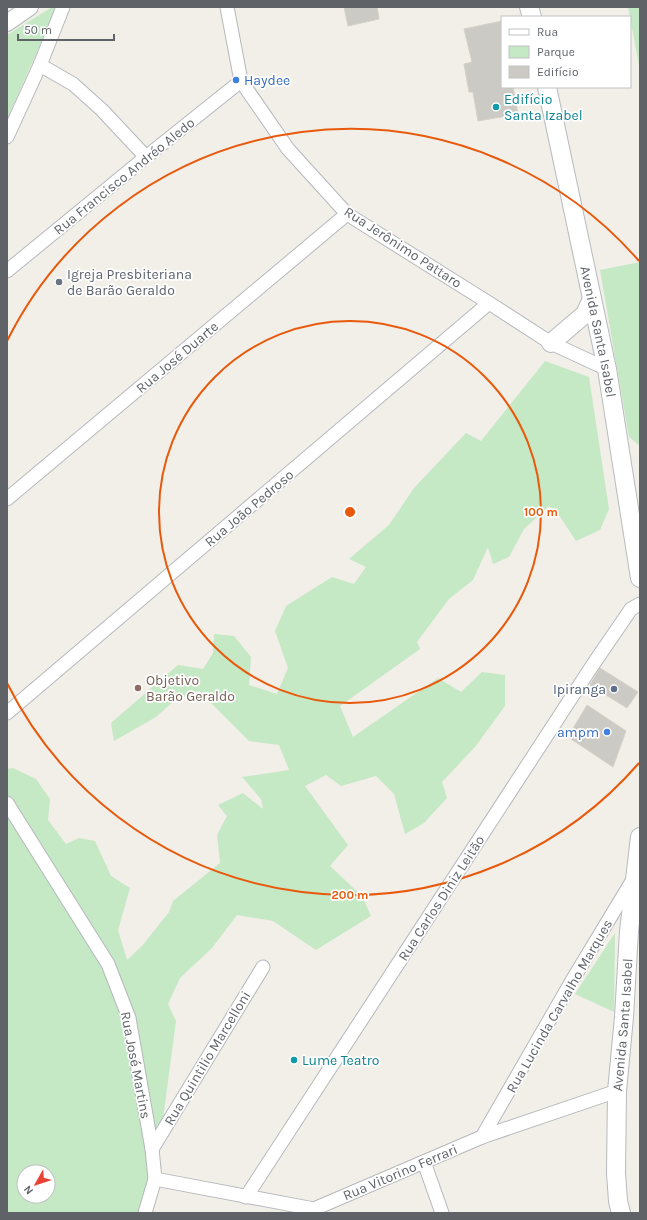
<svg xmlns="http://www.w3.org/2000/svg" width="647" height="1220" font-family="Karla,sans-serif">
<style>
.green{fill:#c5e8c5;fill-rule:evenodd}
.building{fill:#cccac5;stroke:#d6d1c6}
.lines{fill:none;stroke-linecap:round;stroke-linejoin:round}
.minor-casing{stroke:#b5b8bc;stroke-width:15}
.tertiary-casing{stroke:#b5b8bc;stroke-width:18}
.secondary-casing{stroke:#b6babf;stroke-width:20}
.minor{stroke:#fff;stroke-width:13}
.tertiary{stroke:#fff;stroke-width:16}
.secondary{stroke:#fff;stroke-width:18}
.ring{fill:none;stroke:#e8590c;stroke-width:2}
.shop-dot{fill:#3f7fe0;stroke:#fff;stroke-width:1.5}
.culture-dot{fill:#0f9aa8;stroke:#fff;stroke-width:1.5}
.worship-dot{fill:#6b7280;stroke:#fff;stroke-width:1.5}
.education-dot{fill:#8d6e63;stroke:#fff;stroke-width:1.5}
.service-dot{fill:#5c6f8a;stroke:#fff;stroke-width:1.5}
.labels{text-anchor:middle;stroke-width:3.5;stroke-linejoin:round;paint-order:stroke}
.shop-label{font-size:14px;fill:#366cbe;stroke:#fff;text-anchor:start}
.culture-label{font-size:14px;fill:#0d838f;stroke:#fff;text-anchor:start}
.street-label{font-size:14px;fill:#5f6368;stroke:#fff}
.worship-label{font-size:14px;fill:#5b616d;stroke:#fff;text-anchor:start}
.education-label{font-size:14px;fill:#785e54;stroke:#fff;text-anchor:start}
.service-label{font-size:14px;fill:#4e5e75;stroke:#fff;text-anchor:end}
.centre{fill:#e8590c;stroke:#fff;stroke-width:2}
.ring-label{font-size:12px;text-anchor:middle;font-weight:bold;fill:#e8590c;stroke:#fff;stroke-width:3.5;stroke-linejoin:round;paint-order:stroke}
</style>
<rect width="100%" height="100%" fill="#f1efe8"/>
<!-- green -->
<g class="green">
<polygon points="52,7 57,7 7,119 7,35"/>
<polygon points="628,7 640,7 640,70"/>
<polygon points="640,262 640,446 629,437 600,270"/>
<path d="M545,361L589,377L609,509L600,530L576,541L557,512L549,506L524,529L509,557L493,564L488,547L473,580L449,599L417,642L420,649L340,706L353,737L438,678L461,692L482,672L505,675V706L475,747L442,782L447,798L424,823L405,834L394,794L376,776L341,786L326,775L305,786L348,845L330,866L362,896L371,916L316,950L273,921L237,915L212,948L180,978L168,1004L176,1021L155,1179L145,1213H7V769L13,768L36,779L50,799L48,820L66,844L79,838L95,841L111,876L130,888L118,930L127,960L142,946L169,912L173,901L220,863L217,835L227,816L218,805L243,793L263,809L261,799L242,777L289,770L279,745L249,741L199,691L175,700L156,717L114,741L111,723L178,665L203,669L213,653L214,634L234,636L251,657L249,685L277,694L288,668L275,631L286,606L332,577L354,584L366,567L349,559L389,525L414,488L466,433L481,441ZM24,1172H48V1196H24Z"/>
<polygon points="615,933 614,1012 575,994"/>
</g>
<!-- building -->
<g class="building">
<polygon points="344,7 377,7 379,19 348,26"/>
<polygon points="502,21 502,89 513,87 518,114 478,121 473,92 469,92 464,64 472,62 464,29"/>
<polygon points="600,668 638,692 627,708 590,685"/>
<polygon points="587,705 626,731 613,767 568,737"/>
</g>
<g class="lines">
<!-- minor casing -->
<g class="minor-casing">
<g id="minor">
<polyline points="227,7 241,81 288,149 347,214 489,303 551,343 607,369"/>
<polyline points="40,65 73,84 102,110 146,157"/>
<polyline points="7,137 40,65 63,7"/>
<polyline points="7,271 146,157 241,81"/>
<polyline points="7,499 347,214"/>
<polyline points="7,713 489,303"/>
<polyline points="7,803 108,964 129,1018 152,1149 155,1179 145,1213"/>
<polyline points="482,1137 573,979 634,878"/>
<polyline points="152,1149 263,967"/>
<polyline points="424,1162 442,1213"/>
<polyline points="155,1179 314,1209 482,1137 617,1091"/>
<polyline points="246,1197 592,666 631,609 640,604"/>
</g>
</g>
<!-- tertiary casing -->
<g class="tertiary-casing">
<polyline id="tertiary" points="7,23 30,7"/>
</g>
<!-- secondary casing -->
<g class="secondary-casing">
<g id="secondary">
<polyline points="529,7 532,17"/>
<path id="s1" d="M547,87L607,369L640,578"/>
<polyline points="551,343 585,314 592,299"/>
<path id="s2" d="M621,1213L618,1201L616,1173L617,1091L624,1017L629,931L640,837"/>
</g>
</g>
<!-- minor -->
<use href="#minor" class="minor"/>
<!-- tertiary -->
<use href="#tertiary" class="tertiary"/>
<!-- secondary -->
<use href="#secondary" class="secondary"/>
</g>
<!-- distance rings -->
<g class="ring">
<circle cx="350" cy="512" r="191"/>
<path d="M639 763A383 383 0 0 1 7 683M7 341A383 383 0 0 1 639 261"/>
</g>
<!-- markers -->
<g class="shop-dot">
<circle cx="236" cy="80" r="4"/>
<circle cx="607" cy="732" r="4"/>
</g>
<g class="culture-dot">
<circle cx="496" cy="107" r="4"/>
<circle cx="294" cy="1060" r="4"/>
</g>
<circle class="worship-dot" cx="59" cy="282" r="4"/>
<circle class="education-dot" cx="138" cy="688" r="4"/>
<circle class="service-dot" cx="614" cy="689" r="4"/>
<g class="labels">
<!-- shop labels -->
<g class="shop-label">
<text x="244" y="85">Haydee</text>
<text x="599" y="737" text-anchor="end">ampm</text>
</g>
<!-- culture labels -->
<g class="culture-label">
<text x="504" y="104">Edifício<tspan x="504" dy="16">Santa Izabel</tspan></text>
<text x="302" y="1065">Lume Teatro</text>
</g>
<!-- street labels -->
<g class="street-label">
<text transform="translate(124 176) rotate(-39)" y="5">Rua Francisco Andréo Aledo</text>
<text transform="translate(403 247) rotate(33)" y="5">Rua Jerônimo Pattaro</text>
<text dy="5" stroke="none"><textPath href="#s1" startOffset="250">Avenida Santa Isabel</textPath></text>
<text transform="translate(177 357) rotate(-40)" y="5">Rua José Duarte</text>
<text transform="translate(249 508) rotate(-40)" y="5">Rua João Pedroso</text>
<text transform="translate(441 898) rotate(-57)" y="5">Rua Carlos Diniz Leitão</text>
<text transform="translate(559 1006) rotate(-60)" y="5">Rua Lucinda Carvalho Marques</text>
<text dy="5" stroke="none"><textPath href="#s2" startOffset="189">Avenida Santa Isabel</textPath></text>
<text transform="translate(207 1058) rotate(-59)" y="5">Rua Quintilio Marcelloni</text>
<text transform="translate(136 1065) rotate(79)" y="5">Rua José Martins</text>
<text transform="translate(400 1172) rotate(-23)" y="5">Rua Vitorino Ferrari</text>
</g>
<!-- worship labels -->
<g class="worship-label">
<text x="67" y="279">Igreja Presbiteriana<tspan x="67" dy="16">de Barão Geraldo</tspan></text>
</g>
<!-- education labels -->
<g class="education-label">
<text x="146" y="685">Objetivo<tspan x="146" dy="16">Barão Geraldo</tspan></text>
</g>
<!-- service labels -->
<g class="service-label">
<text x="606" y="694">Ipiranga</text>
</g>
</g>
<circle cx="350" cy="512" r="6" class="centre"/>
<g class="ring-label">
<text x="541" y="516">100 m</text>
<text x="350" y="899">200 m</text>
</g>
<!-- border -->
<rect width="647" height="1220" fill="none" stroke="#5f6368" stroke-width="16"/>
<!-- legend -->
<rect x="501" y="16" width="130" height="72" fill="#ffffff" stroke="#bfc1c3"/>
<rect x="509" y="29" width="20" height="6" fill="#ffffff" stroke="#bfc1c3"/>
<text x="537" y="36" font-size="12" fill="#5f6368">Rua</text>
<rect x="509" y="46" width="20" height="12" fill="#c5e8c5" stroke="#bfc1c3"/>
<text x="537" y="56" font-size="12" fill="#5f6368">Parque</text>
<rect x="509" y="66" width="20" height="12" fill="#cccac5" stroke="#bfc1c3"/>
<text x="537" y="76" font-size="12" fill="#5f6368">Edifício</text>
<!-- north arrow -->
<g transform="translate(36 1184) rotate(231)"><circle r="19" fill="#ffffff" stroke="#bfc1c3"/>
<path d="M0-3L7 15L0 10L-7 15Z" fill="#ea4335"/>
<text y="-6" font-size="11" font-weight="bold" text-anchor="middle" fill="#5f6368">N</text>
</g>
<!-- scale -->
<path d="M18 34v6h96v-6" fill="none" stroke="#5f6368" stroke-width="2"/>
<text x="24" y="34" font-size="12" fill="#5f6368" stroke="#ffffff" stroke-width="3" paint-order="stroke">50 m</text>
</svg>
